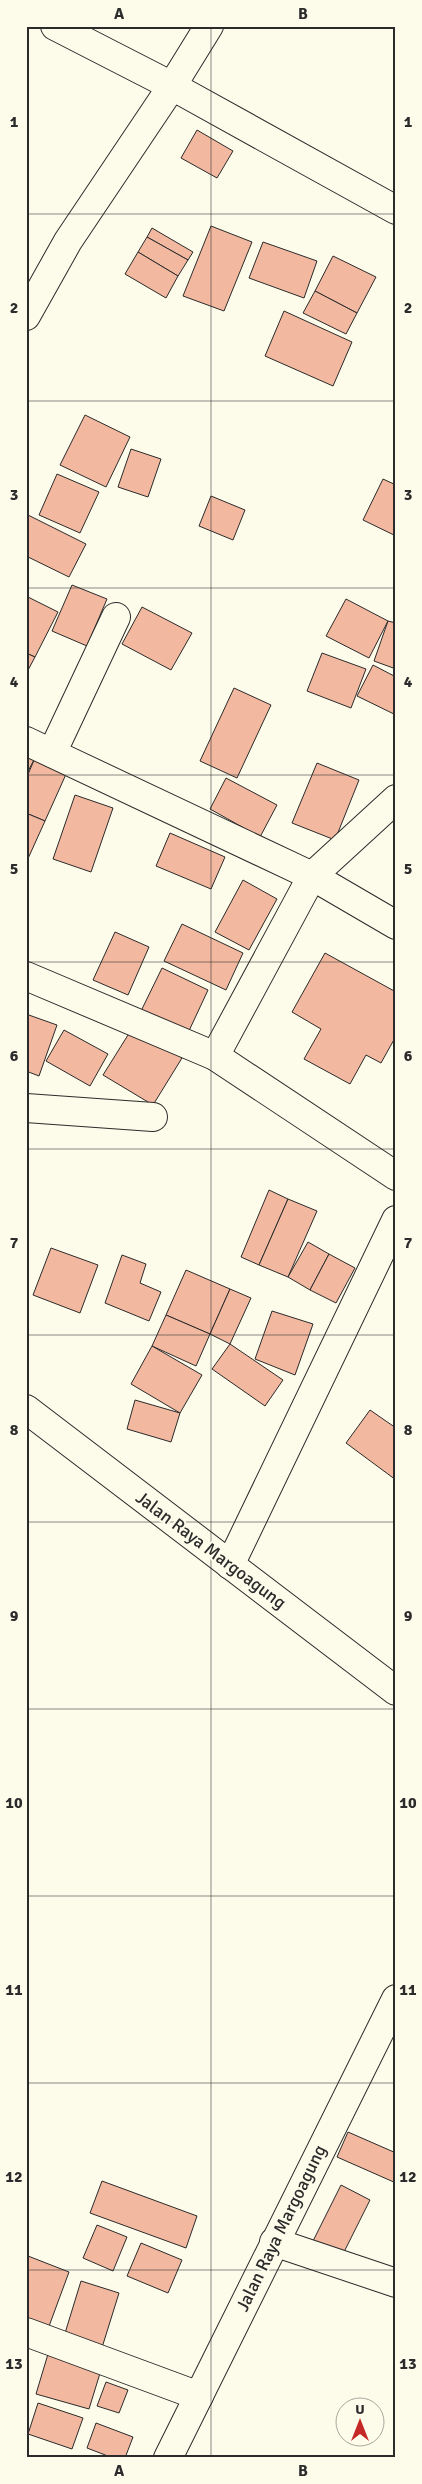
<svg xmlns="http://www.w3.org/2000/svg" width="422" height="2484" font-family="Signika,sans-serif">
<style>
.building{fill:#f2b8a0;stroke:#2b2b2b}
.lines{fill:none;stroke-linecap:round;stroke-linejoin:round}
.minor-casing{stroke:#2b2b2b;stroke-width:30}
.minor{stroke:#fdfbea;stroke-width:28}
.grid{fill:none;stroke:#2b2b2b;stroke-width:1;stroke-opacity:0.55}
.labels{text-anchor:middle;stroke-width:4;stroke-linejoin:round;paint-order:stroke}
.street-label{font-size:18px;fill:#2b2b2b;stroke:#fdfbea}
.neatline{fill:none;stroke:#2b2b2b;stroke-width:2}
.grid-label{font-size:16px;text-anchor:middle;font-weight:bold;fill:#2b2b2b}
</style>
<rect width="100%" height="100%" fill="#fdfbea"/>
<!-- building -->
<g class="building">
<polygon points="197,130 233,151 217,178 181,158"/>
<polygon points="211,226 252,242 224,311 183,296"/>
<polygon points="152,228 193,252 188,260 147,237"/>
<polygon points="147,237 188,260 178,276 138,252"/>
<polygon points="263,242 317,261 304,298 249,278"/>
<polygon points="138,252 178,276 166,298 125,274"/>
<polygon points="333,256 376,277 357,313 315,291"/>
<polygon points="315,291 357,313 346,334 303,313"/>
<polygon points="284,311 352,342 333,386 265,356"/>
<polygon points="85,415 130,437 106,487 60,465"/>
<polygon points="131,449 161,459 148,497 118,487"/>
<polygon points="57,474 99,492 80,533 39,515"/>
<polygon points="383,479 396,485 396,536 363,520"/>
<polygon points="211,496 245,510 233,540 199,526"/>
<polygon points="26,514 86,544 69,577 26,556"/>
<polygon points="72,585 107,599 87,646 52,631"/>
<polygon points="26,596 58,612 35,657 26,653"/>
<polygon points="346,599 388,621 369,658 326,636"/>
<polygon points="142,607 192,633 171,670 122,644"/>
<polygon points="388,621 396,623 396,669 374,661"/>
<polygon points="26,653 35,657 26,674"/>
<polygon points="322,653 366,669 351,708 307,691"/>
<polygon points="373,665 396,677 396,715 357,696"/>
<polygon points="234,688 271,705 237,778 200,761"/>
<polygon points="26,753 35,758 26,775"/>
<polygon points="35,758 67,772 45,821 26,813 26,779"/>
<polygon points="317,763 359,780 335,840 292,823"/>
<polygon points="226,778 277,805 260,837 210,809"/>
<polygon points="75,795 113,808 91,872 53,859"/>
<polygon points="26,813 45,821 26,863"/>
<polygon points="170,833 225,857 211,889 156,866"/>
<polygon points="243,880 277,899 249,950 215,932"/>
<polygon points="182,924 243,953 226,990 164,961"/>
<polygon points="115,932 149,947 128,995 93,980"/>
<polygon points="325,953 396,992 396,1036 381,1063 366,1055 350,1084 304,1059 321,1029 292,1012"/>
<polygon points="162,968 208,990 188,1033 141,1011"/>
<polygon points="26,1014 57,1025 39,1076 26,1071"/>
<polygon points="133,1027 182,1058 153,1105 103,1075"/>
<polygon points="64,1030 108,1054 90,1086 46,1061"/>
<polygon points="269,1190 288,1199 259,1265 241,1257"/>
<polygon points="288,1199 317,1211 288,1277 259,1265"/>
<polygon points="308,1242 329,1254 310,1290 288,1277"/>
<polygon points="51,1248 98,1265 80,1313 33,1295"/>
<polygon points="329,1254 355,1268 336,1303 310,1290"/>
<polygon points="122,1255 146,1264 140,1283 161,1292 149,1321 105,1303"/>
<polygon points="186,1270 230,1289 210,1334 166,1315"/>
<polygon points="230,1289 251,1298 230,1344 210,1334"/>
<polygon points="272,1311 313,1324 295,1375 255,1359"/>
<polygon points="166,1315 210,1334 196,1366 152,1346"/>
<polygon points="230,1344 283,1380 265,1406 212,1369"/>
<polygon points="152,1346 202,1375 180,1413 131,1384"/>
<polygon points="135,1400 180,1413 171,1442 127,1429"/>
<polygon points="370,1410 396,1428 396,1480 346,1443"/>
<polygon points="348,2132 396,2153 396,2183 337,2157"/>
<polygon points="102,2181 197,2216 186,2248 90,2213"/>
<polygon points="341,2185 370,2200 339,2262 310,2247"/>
<polygon points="97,2225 127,2237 113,2271 83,2258"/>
<polygon points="141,2243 182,2260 168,2293 127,2276"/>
<polygon points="28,2256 69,2272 48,2329 26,2320"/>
<polygon points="81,2281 119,2293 100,2354 62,2343"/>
<polygon points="48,2354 101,2370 89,2409 36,2394"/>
<polygon points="106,2382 128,2390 119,2413 97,2406"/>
<polygon points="38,2403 83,2418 72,2449 28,2434"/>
<polygon points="96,2423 133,2437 125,2458 113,2458 87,2448"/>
</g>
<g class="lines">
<!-- minor casing -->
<g class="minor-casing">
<g id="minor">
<polyline points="55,26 172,86 396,210"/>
<polyline points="26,316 68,241 172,86 209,26"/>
<polyline points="26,741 312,876 396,925"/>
<polyline points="52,753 116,617"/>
<polyline points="26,976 215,1056 396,1176"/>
<polyline points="215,1056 312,876 396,799"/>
<polyline points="26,1108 153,1117"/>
<polyline points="26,1409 396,1691"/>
<polyline points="230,1565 396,1220"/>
<polyline points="274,2242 396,2283"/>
<polyline points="26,2332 199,2396"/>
<polyline points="168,2458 396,1999"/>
</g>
</g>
<!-- minor -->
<use href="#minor" class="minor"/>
</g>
<!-- grid -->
<path class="grid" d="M211,26V2458M26,214H396M26,401H396M26,588H396M26,775H396M26,962H396M26,1149H396M26,1335H396M26,1522H396M26,1709H396M26,1896H396M26,2083H396M26,2270H396"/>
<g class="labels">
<!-- street labels -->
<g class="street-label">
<text transform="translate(211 1550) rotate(37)" y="6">Jalan Raya Margoagung</text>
<text transform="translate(281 2228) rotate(-64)" y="6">Jalan Raya Margoagung</text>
</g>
</g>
<!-- border -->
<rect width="422" height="2484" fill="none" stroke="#fdfbea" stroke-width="55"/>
<!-- north arrow -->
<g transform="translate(360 2422)"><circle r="24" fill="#fdfbea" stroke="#a9a89e"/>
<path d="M0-4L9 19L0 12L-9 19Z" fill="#c62828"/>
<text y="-8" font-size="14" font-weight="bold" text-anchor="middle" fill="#2b2b2b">U</text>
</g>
<rect x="28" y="28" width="366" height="2428" class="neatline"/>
<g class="grid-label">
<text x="119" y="19">A</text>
<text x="303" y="19">B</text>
<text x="14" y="127">1</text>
<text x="408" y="127">1</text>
<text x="14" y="313">2</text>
<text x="408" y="313">2</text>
<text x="14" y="500">3</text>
<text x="408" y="500">3</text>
<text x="14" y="687">4</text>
<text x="408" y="687">4</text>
<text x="14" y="874">5</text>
<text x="408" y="874">5</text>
<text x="14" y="1061">6</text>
<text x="408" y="1061">6</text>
<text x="14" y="1248">7</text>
<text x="408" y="1248">7</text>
<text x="14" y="1435">8</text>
<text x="408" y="1435">8</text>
<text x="14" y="1621">9</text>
<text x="408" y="1621">9</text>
<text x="14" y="1808">10</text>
<text x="408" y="1808">10</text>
<text x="14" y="1995">11</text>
<text x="408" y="1995">11</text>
<text x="14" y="2182">12</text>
<text x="408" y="2182">12</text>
<text x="14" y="2369">13</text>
<text x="408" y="2369">13</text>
<text x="119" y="2476">A</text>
<text x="303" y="2476">B</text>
</g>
</svg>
